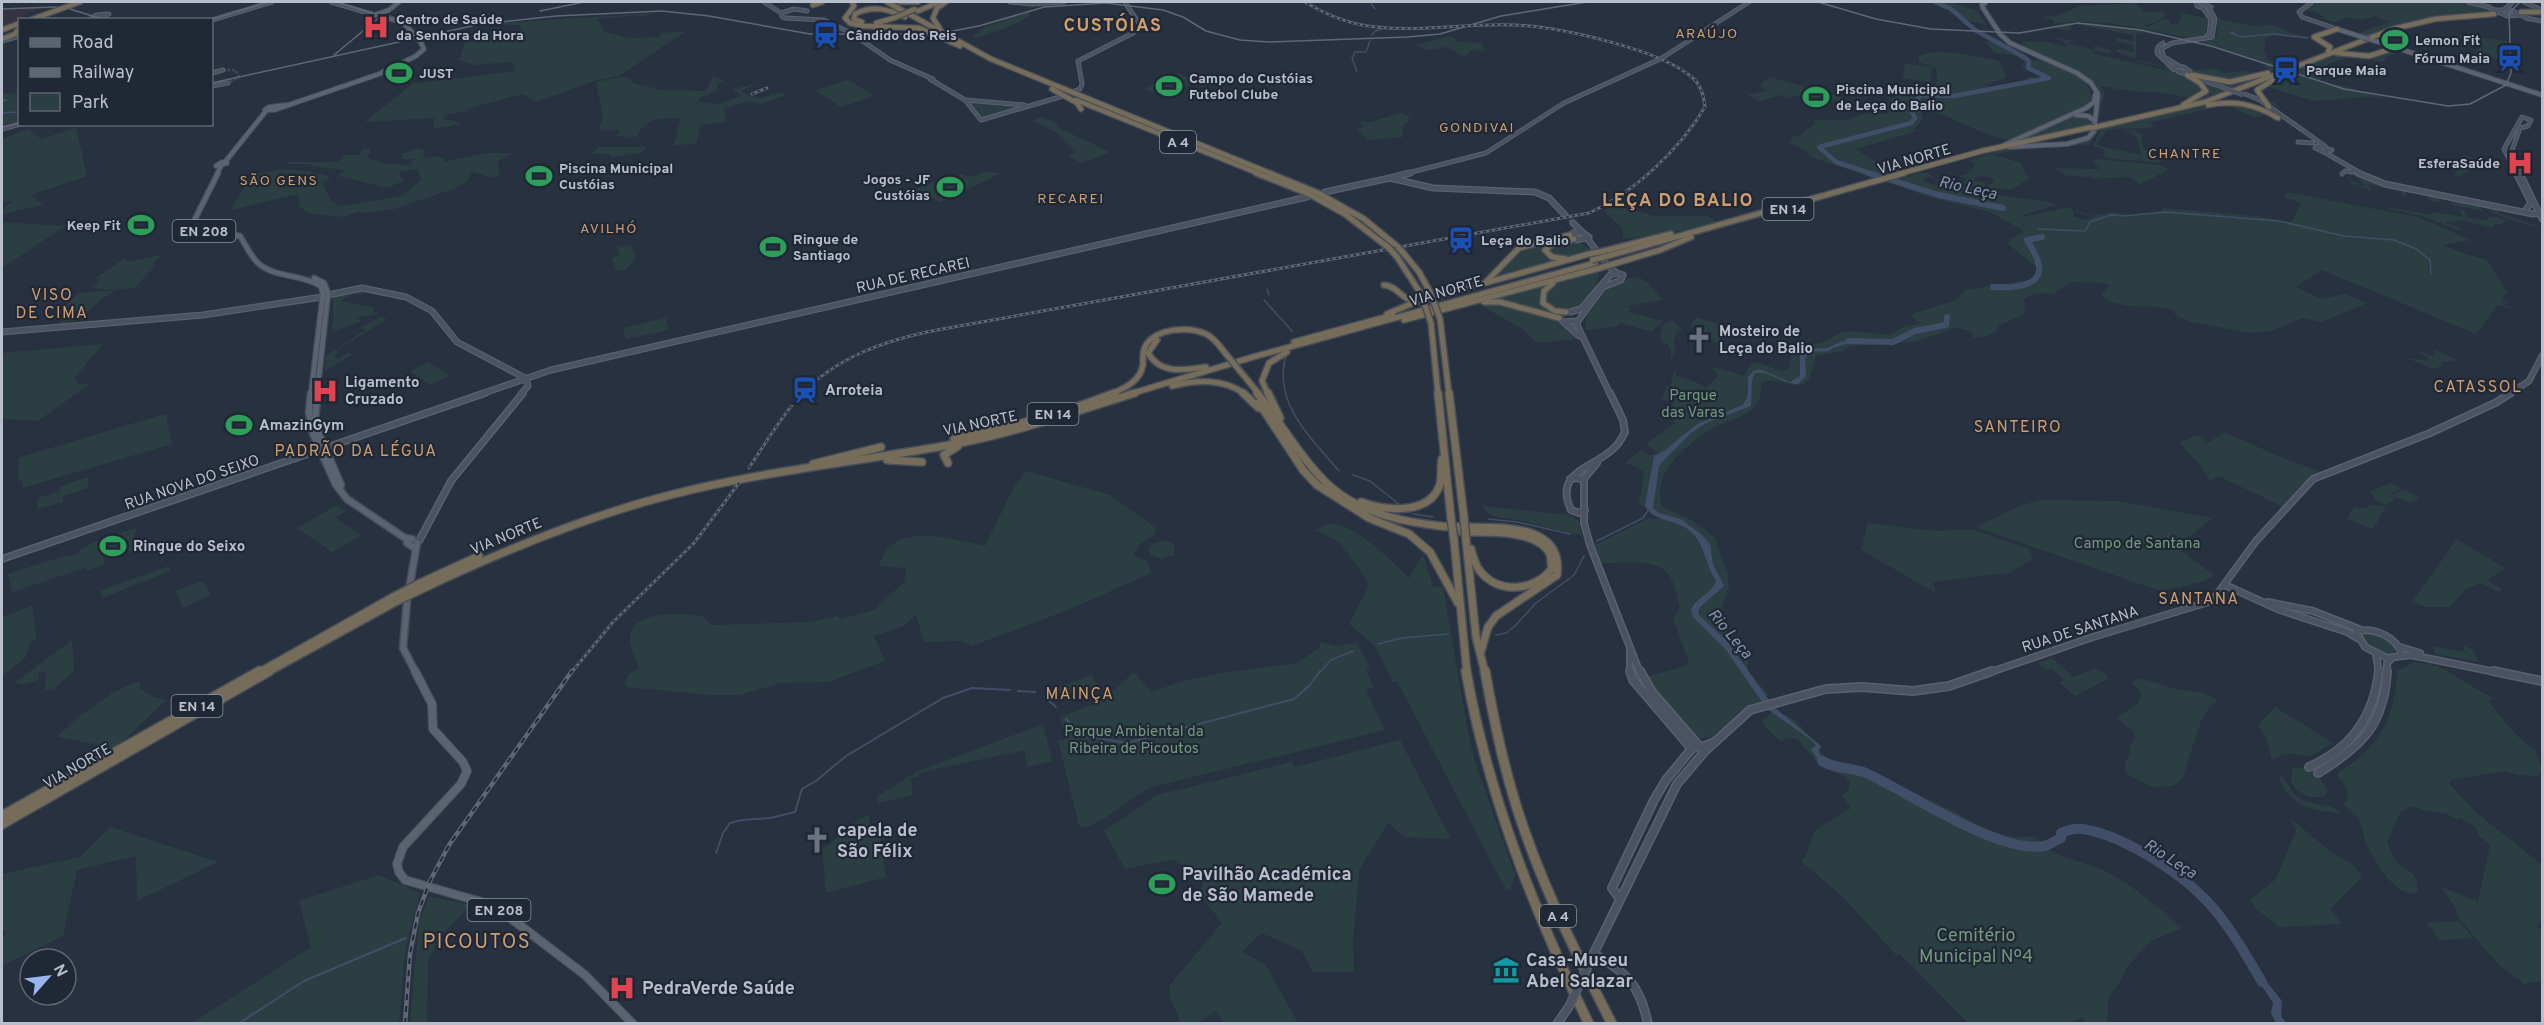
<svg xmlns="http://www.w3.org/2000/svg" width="2544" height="1025" font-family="Overpass,sans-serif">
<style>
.medical{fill:#363441}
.green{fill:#2b3f42}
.water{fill:#404e67}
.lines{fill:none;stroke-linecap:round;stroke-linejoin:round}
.stream-far1{stroke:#404e67;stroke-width:1.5}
.stream{stroke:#404e67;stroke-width:2}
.river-far2{stroke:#404e67;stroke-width:4.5}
.river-far1{stroke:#404e67;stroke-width:6}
.river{stroke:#404e67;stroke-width:10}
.secondary-tunnel-far1{stroke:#3e4655;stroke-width:3;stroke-dasharray:3 1.5;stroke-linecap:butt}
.secondary-tunnel{stroke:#3e4655;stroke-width:4.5;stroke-dasharray:4.5 2;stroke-linecap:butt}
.highway-tunnel{stroke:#3e4655;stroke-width:4.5;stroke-dasharray:4.5 2;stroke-linecap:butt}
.secondary-far3-casing{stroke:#5a616d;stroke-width:5}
.secondary-far2-casing{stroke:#5a616d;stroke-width:7}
.secondary-far1-casing{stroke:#5a616d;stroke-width:8}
.secondary-casing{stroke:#5a616d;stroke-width:10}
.primary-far3-casing{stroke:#464c59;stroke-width:6}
.primary-far2-casing{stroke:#464c59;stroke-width:7}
.primary-far1-casing{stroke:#464c59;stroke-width:9}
.primary-casing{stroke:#464c59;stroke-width:10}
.highway-far3-casing{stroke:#474e5a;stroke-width:7}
.highway-far2-casing{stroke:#474e5a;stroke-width:8}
.highway-far1-casing{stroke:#474e5a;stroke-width:10}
.highway-casing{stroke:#474e5a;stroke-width:12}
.secondary-far3{stroke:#4b5262;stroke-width:3}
.secondary-far2{stroke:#4b5262;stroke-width:4.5}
.secondary-far1{stroke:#4b5262;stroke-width:5}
.secondary{stroke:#4b5262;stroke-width:7}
.primary-far3{stroke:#5b6270;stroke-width:4}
.primary-far2{stroke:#5b6270;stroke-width:4.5}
.primary-far1{stroke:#5b6270;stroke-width:6}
.primary{stroke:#5b6270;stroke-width:8}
.highway-far3{stroke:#756c5a;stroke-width:4.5}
.highway-far2{stroke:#756c5a;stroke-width:5}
.highway-far1{stroke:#756c5a;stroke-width:7}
.highway{stroke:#756c5a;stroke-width:9}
.tram{stroke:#5f6776;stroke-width:1.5}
.rail-far1-casing{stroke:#5f6776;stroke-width:3}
.rail-casing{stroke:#5f6776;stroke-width:4.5}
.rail-far1{stroke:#212835;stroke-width:1.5;stroke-dasharray:3;stroke-linecap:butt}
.rail{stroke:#212835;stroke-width:2;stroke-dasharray:6;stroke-linecap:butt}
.secondary-bridge-far1-casing{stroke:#5a616d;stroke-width:5;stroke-linecap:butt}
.secondary-bridge-casing{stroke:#5a616d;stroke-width:10;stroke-linecap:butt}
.primary-bridge-casing{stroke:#464c59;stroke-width:6;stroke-linecap:butt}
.highway-bridge-far2-casing{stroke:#474e5a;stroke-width:7;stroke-linecap:butt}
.highway-bridge-far1-casing{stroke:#474e5a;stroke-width:8;stroke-linecap:butt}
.highway-bridge-casing{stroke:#474e5a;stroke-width:10;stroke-linecap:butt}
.secondary-bridge-far1{stroke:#4b5262;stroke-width:3}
.secondary-bridge{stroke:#4b5262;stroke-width:7}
.primary-bridge{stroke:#5b6270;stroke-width:4}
.highway-bridge-far2{stroke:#756c5a;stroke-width:4.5}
.highway-bridge-far1{stroke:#756c5a;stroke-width:5}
.highway-bridge{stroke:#756c5a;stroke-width:7}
.labels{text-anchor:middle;stroke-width:4.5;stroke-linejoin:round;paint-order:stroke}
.far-poi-label{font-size:14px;font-weight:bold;fill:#b9bfca;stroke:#212835;text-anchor:start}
.far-neighbourhood-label{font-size:14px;letter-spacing:1.5px;fill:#ce9e70;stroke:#212835}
.shield{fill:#212835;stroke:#8b929d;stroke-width:1.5}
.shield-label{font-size:14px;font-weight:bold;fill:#b9bfca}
.street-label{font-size:15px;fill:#b9bfca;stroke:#212835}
.poi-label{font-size:15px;font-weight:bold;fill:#b9bfca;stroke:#212835;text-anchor:start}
.park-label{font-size:15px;fill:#72997d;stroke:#212835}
.water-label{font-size:16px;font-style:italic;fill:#8393af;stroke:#212835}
.neighbourhood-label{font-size:16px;letter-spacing:1.5px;fill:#ce9e70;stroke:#212835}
.far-district-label{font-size:18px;font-weight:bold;letter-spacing:1.5px;fill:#ce9e70;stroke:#212835}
.near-poi-label{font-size:18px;font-weight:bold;fill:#b9bfca;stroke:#212835;text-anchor:start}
.near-park-label{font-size:18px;fill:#72997d;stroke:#212835}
.near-neighbourhood-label{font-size:20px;letter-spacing:1.5px;fill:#ce9e70;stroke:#212835}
</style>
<rect width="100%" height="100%" fill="#283140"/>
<!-- medical -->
<polygon class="medical" points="44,7 24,14 25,19 2,28 2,10"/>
<!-- green -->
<g class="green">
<polygon points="1931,2 1951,2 1980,12 1977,12 1987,25 1960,19 1957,14"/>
<polygon points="2317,2 2464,2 2490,9 2491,12 2416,21 2364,36 2357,34 2389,22 2375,16 2362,20 2347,17 2334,22 2320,18 2324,17 2318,13 2306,10"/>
<path d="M2136,3L2143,12H2164L2165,16L2157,22L2145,25L2148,27L2164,19L2171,21L2170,24L2177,25L2181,17L2179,12L2204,18L2205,14L2199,8L2209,17L2205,36C2190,41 2164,34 2155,50C2157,58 2165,61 2170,67L2168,69L2196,81L2205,90L2178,106H2176L2189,98L2164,93L2130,91L2101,86L2105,95L2101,104L2100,115L2098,116C2095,95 2103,92 2084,76L2019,46L2024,43L2022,41L2049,42L2066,47L2067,45L2057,38L2071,40V42L2067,43L2094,50V46L2111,50V54L2094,50L2091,53L2169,71L2163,67L2138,62V60L2167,67L2156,56L2153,49L2160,43L2177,38L2136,32V59L2117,52V49L2134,52L2133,45L2117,41V38L2133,41V35L2075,24L2072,25L2070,31L2056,29L2055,26C2042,31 2028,34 2014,33C2033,32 2050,25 2069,23C2098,21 2151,30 2180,39L2188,38C2145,29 2098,17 2055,24L2053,20L2039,17L2056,16L2080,6Z"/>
<polygon points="1027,12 1030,12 1029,17 1004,29 975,38 973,36 985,27"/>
<path d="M655,13L641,17L638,15L597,19L605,32L629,38L659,37L662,33L686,31L619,76L594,81L536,102L523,94L466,109L468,111L449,114L442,119L456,121L461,124L433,129L434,118L365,122L412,84L515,71L514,65L509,62L476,65L455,59L460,58L465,42L491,41L482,40L486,36L482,35C495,29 511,37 522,29L519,25L489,24Z"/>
<polygon points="2218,19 2259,27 2269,24 2295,34 2311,37 2275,35 2266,38 2264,49 2269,61 2289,66 2239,81 2237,82 2273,73 2183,106 2207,92 2199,81 2220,88 2225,86 2193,73 2194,70 2218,69 2223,73 2246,71 2255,75 2270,69 2263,66 2267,63 2262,61 2200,42 2217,37"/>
<polygon points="2460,35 2507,41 2506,62 2473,52 2477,52 2475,50 2485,46 2462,39 2451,42 2460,39 2455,37"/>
<polygon points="1451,36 1458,42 1481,43 1485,49 1483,52 1472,50 1464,57 1447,47 1427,50 1415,45"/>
<path d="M1986,37C1995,38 2002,39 2005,47C2014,51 2024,59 2034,61C2037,61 2040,60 2043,60C2062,62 2109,89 2084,108C2066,116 2032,135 2015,139C1989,144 1941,106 1921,111L1923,119L1914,129L1917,131L1856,149L1882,166L1880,169L1889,174L1918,165L1917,161L1926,162L1918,167L1876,179L1811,157L1805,150L1789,143L1793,139L1791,137L1799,136L1816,123L1814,120H1847L1866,113L1887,114L1890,111L1881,105L1891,103L1890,99L1895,98L1903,89L1933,87L1937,82L1936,68L1919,62L1918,57C1935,46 1979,57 1999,61L2006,75L2004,79L1984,84L1993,89L2022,83L2029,77H2041L2022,66L2024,61L2013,55L1994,53L1985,41L1990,42L1985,38Z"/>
<path d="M2393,50L2399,52L2385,58L2387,59L2384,61L2387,62L2348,57L2328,64L2320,80L2310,79L2322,84L2338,85L2326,81L2388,99L2372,97L2385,101L2370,97L2313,101L2269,87L2266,89H2271L2264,90L2263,94L2279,107L2277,108L2266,99L2274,108L2272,107L2259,94L2260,89C2279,78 2314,55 2337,54C2357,52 2374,58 2393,50Z"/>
<polygon points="1905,63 1932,67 1930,82 1903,78"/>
<polygon points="1166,73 1180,74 1195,80 1175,97 1144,90 1160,78 1157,76"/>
<polygon points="713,76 724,80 717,85 719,90 701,97 698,102 718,104 742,96 732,89 756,84 758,84 741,91 759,99 779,92 787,95 760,104 749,101 724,109 727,122 701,125 696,144 674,145 681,118 654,119 640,130 637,137 616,136 620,130 607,131 597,129 599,128 603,117 596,82 622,77 630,78 633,83 662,90 706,91"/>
<polygon points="1769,77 1838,96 1845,100 1819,103 1797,96 1788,97 1782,95 1759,101 1748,95 1767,90 1759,86"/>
<polygon points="848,80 874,96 841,107 815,90"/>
<polygon points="2,93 19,94 19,122 2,125"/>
<polygon points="970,103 971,103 1019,107 982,118"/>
<path d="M2223,103H2238L2269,114L2255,117L2226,105L2221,106L2151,122L2153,127C2137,130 2123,127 2107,130L2096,145L2141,155L2137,138L2124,129L2134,130L2142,135C2141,151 2146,151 2160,157L2161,163L2106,158L2102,154H2105L2104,149L2092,146L2101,132L2096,129L2097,128Z"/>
<polygon points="1401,113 1411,118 1408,119 1410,122 1404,123 1405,126 1402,127 1403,137 1367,140 1357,129 1363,127 1359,122 1370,122"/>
<polygon points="2075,116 2086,116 2092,121 2092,126 2010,144"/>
<polygon points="1041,117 1057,123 1059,128 1110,152 1082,163 1068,156 1075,152 1055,132 1033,121"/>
<polygon points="76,128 87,176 31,195 43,205 2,214 4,208 13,201 2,201 2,139 29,129 41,139"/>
<path d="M2096,131L2098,132L2089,145C2081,144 2074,146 2065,147C2040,148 2018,148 1994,155L2021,163L2024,171L2030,178L2011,190L1999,188L1995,192L1987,190L1989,184H1993L1994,179C1987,177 1979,174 1974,179L1975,181L1986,183L1981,189L1963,183L1966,179L1953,173L1942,171L1960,176L1967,174L1976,165L1969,160C1982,156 1996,151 2010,148C2033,144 2082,153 2096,131Z"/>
<polygon points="598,147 647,147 640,153 611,157 610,154 592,154"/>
<path d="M417,148L426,151L422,158L435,156L444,159V162L485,153H512L497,162L500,175L493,178L472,172L467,181L456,188L394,209L369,213L357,212L345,217L311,214L299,207L298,194L231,210L250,176C285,167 293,168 328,176L330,179L322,182L331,201L340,206L403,196L421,180L418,169L399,172L403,181L387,188L338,176L345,170L310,166L311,164H286L288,162H337L344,155H359L363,149H371L367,158L387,164L411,165L413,159H402V154Z"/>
<polygon points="2464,155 2484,162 2459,176 2454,174 2457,172 2443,167"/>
<polygon points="2097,159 2162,165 2168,170 2139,185 2131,177 2093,179 2091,177 2066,176 2055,168 2100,169 2092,161"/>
<polygon points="986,172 1002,173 940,202 916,190 911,193 932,205 907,193 932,183 937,185 962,174 969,177"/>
<path d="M2345,172L2496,207L2500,214C2514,217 2526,223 2542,227C2525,225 2491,215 2480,204L2482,211L2452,205L2450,198L2439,197L2441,203L2430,201L2427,194L2406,190L2407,197L2402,196L2400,189L2383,185L2384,188L2368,184L2372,191L2353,185L2366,186L2354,175L2346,173L2351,180L2355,181L2358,184H2352Z"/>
<path d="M1920,173H1927L1940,182L1928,177L1923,181L1955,191L1965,186L1984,193L2049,202L2056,205L2022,215L2024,217L2070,207L2075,213L2073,214L2074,217L2087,220L2094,217L2078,213L2075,210L2093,216L2112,212L2128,215L2163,211V208L2254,216L2291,222L2301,203L2284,197L2287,192L2417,217L2471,240L2443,245L2459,252L2487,260L2507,292L2502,300L2509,302L2503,304L2517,310L2498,305L2476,334L2322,270L2296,287L2321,299L2344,294L2367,303L2321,322L2302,318L2272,331L2249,333L2192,322L2178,317L2171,309L2161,307L2127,306L2110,302L2101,295L2110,285L2104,283L2071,282L2053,294C2042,293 2033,292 2024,299L2025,306L2023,315L1997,326V330L1987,336L1974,338L1972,332L1953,327L1950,330L1914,342L1850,346L1844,351L1816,356L1810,377L1803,385C1790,386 1774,377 1762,382C1760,389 1761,399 1757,404C1746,418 1727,420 1713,428C1686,445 1651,472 1662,507L1692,520L1715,538L1728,575L1729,587L1719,615L1726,631L1749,662L1747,666L1749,673L1769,695L1760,701L1761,703L1741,710L1712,737L1700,738L1693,734L1646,677L1682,667L1689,662L1673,618L1680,608C1677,599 1676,589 1672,580C1662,556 1622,564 1601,563L1595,545L1647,519H1661L1638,502C1644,491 1641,483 1644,472L1637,467L1625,463L1641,450L1648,455L1658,454L1648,445V442L1674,424L1673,402L1662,400L1666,386H1670L1674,372L1676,373V376L1696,382L1706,388L1717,377V372L1711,370L1713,367L1745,376L1749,366L1755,362L1782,371L1789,368L1791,356L1801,346L1822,343L1839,333L1852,331L1891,335L1902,327L1926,322H1918L1910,315L1956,300L1965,290L2034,279L2040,270L2008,244L2009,240L2023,233V230L1989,212L1929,197L1888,182Z"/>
<polygon points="2431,203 2465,211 2468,218 2488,220 2488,217 2494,218 2494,216 2507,221 2499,225 2495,224 2492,228 2460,220 2455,221 2456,224 2451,221 2445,223 2462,229 2458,230 2423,216 2389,209 2385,207 2432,215 2432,212 2464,217 2459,210"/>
<polygon points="1615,205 1654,216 1707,216 1717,222 1687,230 1623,239 1623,229 1604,211"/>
<polygon points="2,222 65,226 2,268"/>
<path d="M1567,242L1581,243L1592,251C1578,255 1560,263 1549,251L1551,247Z"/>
<polygon points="631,245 636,258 624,271 612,269 615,267 611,258 620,255 617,248"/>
<polygon points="1541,246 1545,256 1561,261 1496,279 1516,254"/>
<path d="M162,255L152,264H157L134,288L105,290L91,288L100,280L94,279L124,259H127L126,262C139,260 149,257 162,255Z"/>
<path d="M1600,270L1596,284L1606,288C1640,273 1639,272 1663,300L1627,306L1631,308L1628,312L1663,321L1659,326L1657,325L1652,332L1620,323L1616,327L1585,330L1587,316L1599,299L1589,296L1577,308L1558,310L1550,318L1567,328L1577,339L1537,343L1524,330L1482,306L1496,301L1487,300Z"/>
<path d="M118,290C93,300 84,323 57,326L69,314H58L78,293Z"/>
<path d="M362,290L368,291L361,295L352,294L341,301L374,308L373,312L378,313C370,318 365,314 357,319L362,321L333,332V296Z"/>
<polygon points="380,317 387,319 337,350 335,358 339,359 347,353 353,354 325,371 326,356 365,330 360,328"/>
<polygon points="1696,317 1725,326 1719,341 1716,343 1709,339 1711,337 1704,337 1705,335 1690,327"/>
<polygon points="666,318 669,330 626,339 623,328"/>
<polygon points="1672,321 1682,329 1676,334 1673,343 1676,345 1673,358 1671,358 1671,349 1668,348 1668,344 1663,344 1660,335 1664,324"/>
<polygon points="103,344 75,377 78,384 91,383 38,421 2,419 2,353"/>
<polygon points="2431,348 2456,359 2458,360 2440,363 2443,365 2434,369 2407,358 2429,361 2427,357 2417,353 2423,352 2433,356 2436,353"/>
<polygon points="429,362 450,376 430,385 410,371"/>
<polygon points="161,415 166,415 172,444 26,487 22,487 22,480 18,481 19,458 21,457"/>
<polygon points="2224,432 2285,459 2317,470 2319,473 2301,485 2283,507 2219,476 2209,481 2208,476 2180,442 2198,435 2207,444"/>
<path d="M1026,471L1110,495L1152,525L1156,529L1154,535L1140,544L1133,555L1148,562L1151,573L1068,610L972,646L962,641L924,642L916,615L903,626L874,636L885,661L828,682L780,683L740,695H711L627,687L625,684L628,675L639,668C636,658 629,646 630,636C633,609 685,613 704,617L711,625L811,622L837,616L840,619L874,610L904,582L906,568L879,566C892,519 951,540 985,546L1014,487Z"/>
<polygon points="88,477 88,488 63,496 63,502 37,509 38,498 60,491 60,486"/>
<polygon points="2392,483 2402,489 2386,496 2405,490 2420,498 2411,503 2395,497 2393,499 2404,504 2394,500 2386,505 2375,499 2370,491"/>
<polygon points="2040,500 2117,501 2213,518 2176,547 2214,575 2205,581 2160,591 1976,527 2017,507"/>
<polygon points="337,505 346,511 335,518 362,535 332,552 297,528"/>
<polygon points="2367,505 2386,506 2373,529 2347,519 2354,507 2369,508"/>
<polygon points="1483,506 1571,515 1579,522 1582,536 1519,520 1495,517 1486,511"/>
<path d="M1330,523C1356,525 1391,560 1409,578L1423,554L1433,587H1443L1468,732L1475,762L1515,875L1510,890L1505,888L1397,681L1393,682L1376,647L1349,624L1368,588L1367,580L1339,542L1315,530Z"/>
<polygon points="1868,523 1937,531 1971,529 2029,549 2033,559 2009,573 1933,582 1936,593 1861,550"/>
<path d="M137,528L132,544L136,551H123V548L103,555L104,565L87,571L86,568L81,569L12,592L8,574L61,557L76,555C82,543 122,533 137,528Z"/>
<polygon points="2457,539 2505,568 2488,580 2502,590 2499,592 2481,583 2465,590 2449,607 2426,607 2412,602"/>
<polygon points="1164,540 1175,545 1174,555 1161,559 1150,555 1148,549 1152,544"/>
<polygon points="169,566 170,571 102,598 101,590"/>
<polygon points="203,581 211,595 183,608 175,591"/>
<polygon points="32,606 37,639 31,642 25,658 2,676 2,617"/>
<path d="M2369,632L2393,644L2397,654C2383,660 2365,647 2359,634Z"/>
<polygon points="72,640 74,670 55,688 45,690 46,671 39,673 38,680 21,685 20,683 14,683"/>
<path d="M1320,642L1336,646L1357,643L1370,668L1366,670L1374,687L1366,690L1385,730L1152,787C1128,798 1111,818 1085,828L1079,826L1058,741L1066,739L1060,717L1101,702L1134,672L1152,692L1180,682L1221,673L1297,663L1319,648Z"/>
<polygon points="2462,645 2473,650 2479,662 2435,654 2433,646 2465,652"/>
<polygon points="2052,658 2073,677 2097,668 2109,678 2075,696 2059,682 2065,680 2051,668 2046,670 2038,663"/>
<path d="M2415,662L2438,666L2494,699L2488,701C2503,719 2514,737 2535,749L2542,771L2537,776L2517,775L2506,771L2452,780L2449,783L2473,810L2542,865V920L2536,926L2542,931V981L2524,984L2497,963L2457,916V910L2440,886L2478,902L2490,844L2480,837L2474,826L2459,818L2458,820L2445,813L2425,811L2411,806L2400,813L2387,842C2390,848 2393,859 2398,863C2409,873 2419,873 2418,893C2395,898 2376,863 2367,845C2363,837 2363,826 2358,818C2354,813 2348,809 2344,805L2348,795L2343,781L2338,779V773C2378,748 2395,720 2397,671Z"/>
<polygon points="1091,675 1099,687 1063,701 1057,688"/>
<path d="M2139,679C2152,680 2163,686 2177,689C2192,692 2205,691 2218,701L2209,708L2201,721L2182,779L2173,786L2152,787L2126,774L2125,763L2131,753L2129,746L2136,738L2133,731L2117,718L2139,702L2141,694L2132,682Z"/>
<polygon points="139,681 141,686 139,688 153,697 166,700 116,748 57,737 78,717 110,695 109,694"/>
<path d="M2275,707L2333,743L2310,756C2294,755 2285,750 2272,760L2265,735L2257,726Z"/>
<path d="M1771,713C1805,712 1806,745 1830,759C1846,768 1864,770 1881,778C1904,788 1927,798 1949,809C1977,823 2001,842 2034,836C2057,862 2076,858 2103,870C2130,883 2160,908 2182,928L2151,941L2127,967L2120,982L2109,996L2107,1023H2086L2080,1015L2081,1018L2071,1023H1968L1900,954L1897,956L1843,897L1801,861L1806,856L1815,830L1851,808L1842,796L1849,790L1850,782L1844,776L1821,767L1797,739L1789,738L1781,741L1767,729L1762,720Z"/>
<polygon points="1043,724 1052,761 1028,767 1024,750 919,773 919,776 911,778 913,795 878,803 876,797 918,771"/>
<polygon points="1400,740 1451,839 1405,837 1388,823 1359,870 1353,943 1354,972 1313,972 1301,950 1261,933 1242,952 1265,964 1298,1023 1225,1023 1215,1011 1198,1023 1181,1023 1170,997 1169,986 1222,923 1199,893 1204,884 1175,859 1125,869 1104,831 1157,795 1291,762 1295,767"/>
<path d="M2296,767C2311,768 2321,778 2327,790L2326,795C2316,801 2298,795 2292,783C2290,779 2292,773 2292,769Z"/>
<path d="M2279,775C2288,780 2290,793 2301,799C2316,807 2331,802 2344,815C2336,811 2329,812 2320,811C2299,807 2283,795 2279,775Z"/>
<path d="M869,815L870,836L880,834L886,877L826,893L822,849C839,839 850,822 869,815Z"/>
<polygon points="2290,818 2331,852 2352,864 2362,877 2330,909 2342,924 2280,927 2256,909 2250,900 2276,879 2296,831"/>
<polygon points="110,827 218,862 137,901 136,856 77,870 63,936 2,966 2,939 7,932 2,931 2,874 80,857"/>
<polygon points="379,875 420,893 405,951 399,1023 192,1023 311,947 299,901"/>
<polygon points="433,897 471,905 438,938 428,961 427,1023 410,1023 419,923 428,898"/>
<polygon points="2459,921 2473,938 2440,940 2426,923"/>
</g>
<!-- water -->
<g class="water">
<path d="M1856,339L1858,341L1832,348L1830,351L1808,352L1805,360L1806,376L1798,384C1782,384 1771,371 1755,373C1750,381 1752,396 1751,406L1704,424L1690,434L1663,461L1659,467L1653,508L1659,513L1681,519L1702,535L1710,544L1713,564L1724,586L1700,607L1698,614L1727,641L1774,707L1821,746L1818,752L1825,760L1830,761L1833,767C1821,765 1817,759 1811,749L1816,746L1810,739L1767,709L1726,650L1693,617L1691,610C1696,597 1713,593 1716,581C1704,562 1705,540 1686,528C1674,520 1650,520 1645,505L1654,456L1664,451L1697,424L1743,405L1748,395V377L1754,370H1762L1790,382L1800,376V355L1807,349L1827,348L1840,342Z"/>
<polygon points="2259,972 2282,1001 2281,1016 2286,1023 2276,1023 2271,1013 2273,1003 2254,974"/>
</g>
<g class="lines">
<!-- stream-far1 -->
<g class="stream-far1">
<polyline points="1370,2 1375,9"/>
<polyline points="2234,32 2231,33 2241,37 2272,34 2308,38"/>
<polyline points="1372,35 1375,31 1383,29"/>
<polyline points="2366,36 2422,20"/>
<polyline points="1357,72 1352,58 1355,52 1366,52 1370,41"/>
<polyline points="2,101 7,100"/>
<polyline points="2,113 20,112"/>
<polyline points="2038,229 2085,231 2090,222 2111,215 2124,216 2165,212 2279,221 2344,236 2394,240 2416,249 2430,260 2431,274"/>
<polyline points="1267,289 1269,295"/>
<polyline points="1264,300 1292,331"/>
<path d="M1286,356C1272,402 1311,438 1339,471"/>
<polyline points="1353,475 1370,481 1400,505"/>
<polyline points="1413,514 1433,517"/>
<polyline points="1488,519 1517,522 1570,534"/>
<polyline points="1597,541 1643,518 1649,509"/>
<polyline points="1496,635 1506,633 1514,627 1536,603 1574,575 1584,556"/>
<polyline points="1378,644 1402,638 1448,634"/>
<polyline points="1319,673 1331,660 1353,651"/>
</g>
<!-- stream -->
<g class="stream">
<polyline points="1018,691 1035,692"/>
<polyline points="1045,697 1056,707"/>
<polyline points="1066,719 1083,736 1127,743 1294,699 1309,686 1320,671"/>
<polyline points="716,853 723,833 730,823 742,820 770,818 795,812 802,789 816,781 846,756 943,698 972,688 1010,690"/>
<polyline points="238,1024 304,981 406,938"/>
</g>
<!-- river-far2 -->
<polyline class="river-far2" points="1873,174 1836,162 1819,147 1911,123 1915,118 1910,108 1921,95 1954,96 2049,78 2028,68 2029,61 2024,57 1975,30 1951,9 1935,2"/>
<!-- river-far1 -->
<g class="river-far1">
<polyline points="1868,173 1939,195 2003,208"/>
<path d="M1993,287C2010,288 2046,288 2038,262C2036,254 2031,247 2027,240L2042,237"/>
<polyline points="1849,341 1893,342 1915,331 1946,325 1947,317"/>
</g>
<!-- river -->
<path class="river" d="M1822,761C1834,769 1852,767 1866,773C1908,792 2000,855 2044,846C2050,845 2056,840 2061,838V833C2068,830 2075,828 2083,829C2122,835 2178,871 2205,899C2228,923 2245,953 2262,982"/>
<!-- secondary-tunnel-far1 -->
<polyline class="secondary-tunnel-far1" points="223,70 235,70 239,77 228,83"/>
<!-- secondary-tunnel -->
<polyline class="secondary-tunnel" points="1565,215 1573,223"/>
<!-- highway-tunnel -->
<polyline class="highway-tunnel" points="2494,14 2521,13"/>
<!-- secondary-far3 casing -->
<g class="secondary-far3-casing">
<g id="secondary-far3">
<polyline points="331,2 375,15"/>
<polyline points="764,2 781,13"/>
<polyline points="1010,2 1031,4 1064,2"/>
<polyline points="2196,2 2197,6 2204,8"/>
<polyline points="2199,2 2211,7"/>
<polyline points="2312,2 2299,12 2302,17 2337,29"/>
<polyline points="2468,2 2489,7"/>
<polyline points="2524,2 2542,10"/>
<polyline points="2488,7 2507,16 2521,15"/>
<polyline points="2203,8 2211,19 2209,34 2205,38"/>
<polyline points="2505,9 2513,2"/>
<polyline points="2494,10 2511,10 2529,19"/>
<polyline points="781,13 782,17 785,18 824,20 851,33"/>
<polyline points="781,13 794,9 807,11"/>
<polyline points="2526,18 2542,21"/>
<polyline points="90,20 96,15 109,14 95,20"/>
<polyline points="212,20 272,2"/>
<polyline points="854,35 890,60 933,79"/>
<polyline points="2,41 20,36"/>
<polyline points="2163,43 2158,47 2157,53 2172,68"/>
<polyline points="1662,58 1749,2"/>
<polygon points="2174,66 2184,67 2190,71 2183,72 2173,69"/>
<polyline points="2179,66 2164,57 2161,49 2172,43 2212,37 2215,19 2209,8"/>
<polyline points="2179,72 2222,87"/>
<polyline points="212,73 223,70"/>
<polyline points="930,79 965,100 981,120 1060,97"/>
<polyline points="212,86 228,83"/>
<polyline points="1074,91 1080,89 1082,84 1078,61 1133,33 1141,26 1126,4"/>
<polyline points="2245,94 2260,100 2325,146"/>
<polyline points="965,100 1025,105"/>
<polyline points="2,129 21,124"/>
<polyline points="2298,142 2313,143"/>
<polygon points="2317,146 2332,150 2324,152 2315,148"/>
<polyline points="2324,152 2362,174"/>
<polyline points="1404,174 1486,153 1564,103 1658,60"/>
<polyline points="2342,174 2345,171 2353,172"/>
<polyline points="2517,174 2504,149 2522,117 2531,120 2528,126 2520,128 2511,153 2521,174"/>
</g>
</g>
<!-- secondary-far2 casing -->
<g class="secondary-far2-casing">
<g id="secondary-far2">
<polyline points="2358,173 2385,184 2533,214 2541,213"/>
<polyline points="2516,173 2531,203 2527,208"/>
<polyline points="2520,173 2542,219"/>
<polyline points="1390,178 1410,173"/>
<polyline points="1325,192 1390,178 1433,188 1535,192 1549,198 1565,215"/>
<polyline points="1573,223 1582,232"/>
<polygon points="1582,232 1589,237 1576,240 1570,236 1573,233"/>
<polyline points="1587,238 1609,267 1617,273"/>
<polyline points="328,295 362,288 406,297 432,311 457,342 525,378"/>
<polyline points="1566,312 1560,314 1559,318 1579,336"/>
<polyline points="1578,321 1577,325 1610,394"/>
<polyline points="1564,322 1578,321 1603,287 1621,280 1623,275 1617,273 1610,275 1581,309 1570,312"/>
<polyline points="2,332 203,315 322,297"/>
<polyline points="481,394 551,370 1307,197"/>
<polyline points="521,394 528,386 526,378"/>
<polyline points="2509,394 2529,381 2542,356"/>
</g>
</g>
<!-- secondary-far1 casing -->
<g class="secondary-far1-casing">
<g id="secondary-far1">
<polyline points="1570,479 1578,478 1584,481 1584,523 1590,545 1640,673"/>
<polyline points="1583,480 1597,463"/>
<path d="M1585,510L1579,513L1571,510C1553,471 1593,469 1614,448C1619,444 1622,438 1625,432L1623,420L1610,393"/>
<polyline points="419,541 451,481 523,393"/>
<polyline points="2,559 485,393"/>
<polyline points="2225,585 2280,610 2347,632 2357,638"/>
<polyline points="2268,602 2313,611 2359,629"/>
<polyline points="2400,647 2420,653"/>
<polyline points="1630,648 1630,673"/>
<polyline points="2376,655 2379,673"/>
<path d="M2402,655C2397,637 2373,626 2356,632L2365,647L2387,658L2411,655L2500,673"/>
<polyline points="1988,673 2093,637 2212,601 2256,541 2313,479 2430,433 2495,403 2511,393"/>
<polyline points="2387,673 2387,663 2391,659"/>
</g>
</g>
<!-- secondary casing -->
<g class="secondary-casing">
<g id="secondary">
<polyline points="1630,671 1633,680 1692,749"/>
<polyline points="1640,671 1652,692 1699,746"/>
<polyline points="2493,671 2542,681"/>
<path d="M2309,767C2351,749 2374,717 2379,671"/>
<path d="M2318,773C2362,746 2384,725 2387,671"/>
<polyline points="1620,899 1612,888 1654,800 1666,780 1694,746 1702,747 1715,742"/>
<path d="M1594,954C1628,973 1640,986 1648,1024"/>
<polyline points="1590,961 1677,784 1705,751 1750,710 1826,689 1862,687 1913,691 1949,686 1992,671"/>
<polyline points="1557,1024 1570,1005"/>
</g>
</g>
<!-- primary-far3 casing -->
<g class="primary-far3-casing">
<g id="primary-far3">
<polyline points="1985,3 1982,5 1983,8 2000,34 2010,43 2077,73 2091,83 2098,94 2094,131 2088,138 2067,144 2009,147"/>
<polyline points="375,15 389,10 399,2"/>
<polyline points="381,16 402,22 413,33"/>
<polyline points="2337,29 2362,37"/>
<polyline points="2369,39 2542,95"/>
<polyline points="287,105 269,107 265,110 274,110 379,74 416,56 424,49 421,43"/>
<polyline points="2076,115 2088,116 2095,121"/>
<polyline points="2004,145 2086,108 2094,102 2095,95"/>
<polygon points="222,162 227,163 216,166"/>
<polyline points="225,162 266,111"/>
<polyline points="217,174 221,166"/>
</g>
</g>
<!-- primary-far2 casing -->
<g class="primary-far2-casing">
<g id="primary-far2">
<path d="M218,173L192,225L200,230L240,236C246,245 250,256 259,264C276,278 302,274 321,286L323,294L311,394"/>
<polyline points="314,278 324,283 328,293 317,394"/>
</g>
</g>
<!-- primary-far1 casing -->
<g class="primary-far1-casing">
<g id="primary-far1">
<polyline points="311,393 309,412 313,434 336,485 347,499 405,538 412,539"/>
<polyline points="318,393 315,418 319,434 341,485 340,488"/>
<polyline points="407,543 416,549"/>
<polyline points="416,673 403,648 407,601 417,543"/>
</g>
</g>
<!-- primary casing -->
<g class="primary-casing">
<polyline id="primary" points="415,671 432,704 433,729 463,762 467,771 461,784 403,847 397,864 399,872 405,880 478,901 500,910 585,975 633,1024"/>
</g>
<!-- highway-far3 casing -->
<g class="highway-far3-casing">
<g id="highway-far3">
<polyline points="852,2 854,6 845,18 850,23 863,26 919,28 960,46"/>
<polyline points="887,2 991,59 1272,174"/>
<polyline points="900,2 918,2"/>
<polyline points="813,5 822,2"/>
<polyline points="918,11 939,2"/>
<polyline points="2521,12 2542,12"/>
<polyline points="30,20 80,2"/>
<path d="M862,22L854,19L855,14C873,5 888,9 905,17"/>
<polyline points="876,23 894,18"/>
<polyline points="940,29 933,18 937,8 946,2"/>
<polyline points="2,30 20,23"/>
<polyline points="2,39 15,34 20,27"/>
<polyline points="2328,52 2330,47 2314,37 2337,29"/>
<polyline points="2337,53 2369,56 2394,48"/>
<polyline points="2192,75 2230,82 2268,73"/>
<polyline points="1052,89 1077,103 1081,109"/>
<polyline points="1076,100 1260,174"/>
<polyline points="2183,105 2206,91 2200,83 2187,75"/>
<path d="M2208,105C2234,100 2255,104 2278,118"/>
<polyline points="2269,107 2257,90 2278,77"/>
<polyline points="2096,127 2205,102 2393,29 2435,19 2494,14"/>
<polyline points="1899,174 1982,151 2092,127"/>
</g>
</g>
<!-- highway-far2 casing -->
<g class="highway-far2-casing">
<g id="highway-far2">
<polyline points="1256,173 1309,194 1345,214 1389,248"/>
<polyline points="1269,173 1318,193 1364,219 1398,247"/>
<polyline points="1604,251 1671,234"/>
<polyline points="1405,255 1419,272 1430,292"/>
<polyline points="1608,256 1904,173"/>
<polyline points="1397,257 1421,294"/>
<polyline points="1566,259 1552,257 1545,250 1552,244 1574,239"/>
<polyline points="1613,264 1660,250 1691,237"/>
<polyline points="1487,281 1519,248 1570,235"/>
<polyline points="1553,283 1544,291 1543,303 1555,311 1566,312"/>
<path d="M1384,285C1398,286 1401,300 1416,301"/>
<polyline points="1484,302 1500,302 1559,318"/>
<polyline points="1387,314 1413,303 1589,254"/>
<polyline points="1440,319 1449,394"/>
<polyline points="1404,320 1600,268"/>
<polyline points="1431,323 1438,394"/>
<path d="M1157,340L1148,353C1161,375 1184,370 1206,367"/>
<polyline points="1294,342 1393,315"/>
<polyline points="1240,371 1259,394"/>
<path d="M1172,386C1197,380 1223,378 1245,394"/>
<path d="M1111,394C1125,388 1141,381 1143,364C1143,358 1142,351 1146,345C1157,328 1189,326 1206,334C1215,338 1220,347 1226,354"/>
<polyline points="1130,394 1253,357 1595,263"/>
<polyline points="1268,394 1262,381 1269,363 1287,352"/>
</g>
</g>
<!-- highway-far1 casing -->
<g class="highway-far1-casing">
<g id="highway-far1">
<polyline points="1243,393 1259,408"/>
<path d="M1257,393C1282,424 1309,473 1341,495C1370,515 1406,522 1440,526C1477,531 1565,514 1557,575L1496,616L1488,627L1481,651"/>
<polyline points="1268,393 1280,418"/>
<polyline points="1438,393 1451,518"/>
<polyline points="1449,393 1464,518"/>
<polyline points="1259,403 1303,470 1317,485 1369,518 1409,534 1430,552 1458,603"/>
<polyline points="1079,406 1115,393"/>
<polyline points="954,439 1016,425 1073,408"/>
<polyline points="887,460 922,462"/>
<polyline points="948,463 944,455 958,446"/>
<polyline points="813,464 881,447"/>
<path d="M1361,502C1383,510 1427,516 1439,487C1443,479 1440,468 1442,459"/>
<path d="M1462,532C1485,532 1538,529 1550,554C1551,558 1551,564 1552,568C1536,591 1499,595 1480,571C1475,565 1473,557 1471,549"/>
<polyline points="1454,540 1467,673"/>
<polyline points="1466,540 1476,637 1485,673"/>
<polyline points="418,584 479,556"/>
<path d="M420,590C502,551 586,516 674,494C768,470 865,461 960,443C1020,431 1077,411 1135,393"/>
<polyline points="258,673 393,597"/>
<polyline points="266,673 399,600"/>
</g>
</g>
<!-- highway casing -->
<g class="highway-casing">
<g id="highway">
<path d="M1466,671C1488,795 1534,911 1589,1024"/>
<path d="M1485,671C1495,726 1506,779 1525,832C1548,898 1580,961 1612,1024"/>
<polyline points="2,816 260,671"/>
<polyline points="2,824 269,671"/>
</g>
</g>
<!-- secondary-far3 -->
<use href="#secondary-far3" class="secondary-far3"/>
<!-- secondary-far2 -->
<use href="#secondary-far2" class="secondary-far2"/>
<!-- secondary-far1 -->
<use href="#secondary-far1" class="secondary-far1"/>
<!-- secondary -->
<use href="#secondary" class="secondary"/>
<!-- primary-far3 -->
<use href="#primary-far3" class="primary-far3"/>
<!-- primary-far2 -->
<use href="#primary-far2" class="primary-far2"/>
<!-- primary-far1 -->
<use href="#primary-far1" class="primary-far1"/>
<!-- primary -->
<use href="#primary" class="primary"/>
<!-- highway-far3 -->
<use href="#highway-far3" class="highway-far3"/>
<!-- highway-far2 -->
<use href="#highway-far2" class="highway-far2"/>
<!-- highway-far1 -->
<use href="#highway-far1" class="highway-far1"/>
<!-- highway -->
<use href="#highway" class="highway"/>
<!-- tram -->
<g class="tram">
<polyline points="1818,2 1876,19 1931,29 2019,33 2078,23 2141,30 2211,46 2344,89 2448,106 2470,104 2506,85 2511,73 2509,13 2520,2"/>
<polyline points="2,9 56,7"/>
<polyline points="70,9 105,20"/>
<polyline points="540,11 584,2"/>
<polyline points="210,20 269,2"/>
<polyline points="473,25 556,16 662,11 709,16 810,34 927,34"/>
<polyline points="947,32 979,26 1044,7 1106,3 1163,10 1183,17 1206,31 1240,40 1269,42 1407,37 1440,34 1501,16 1587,2"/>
<polyline points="334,55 381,16 336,2"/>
<polyline points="212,83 481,24"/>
<polyline points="2,127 20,123"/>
</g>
<!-- rail-far1 casing -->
<g class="rail-far1-casing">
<g id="rail-far1">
<polyline points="752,94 767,88"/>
<path d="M749,468C765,444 780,418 799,397C835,357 886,340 937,330L1589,213C1634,193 1680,149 1705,107C1704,97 1701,85 1693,78C1660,49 1559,27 1515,25C1469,23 1423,32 1377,27C1350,25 1328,16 1305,2"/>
<polyline points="571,673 613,622 694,543 739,483"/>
</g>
</g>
<!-- rail casing -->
<g class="rail-casing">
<polyline id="rail" points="405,1024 410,954 418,913 430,881 449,845 572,671"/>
</g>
<!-- rail-far1 -->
<use href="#rail-far1" class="rail-far1"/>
<!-- rail -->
<use href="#rail" class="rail"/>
<!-- secondary-bridge-far1 casing -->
<g class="secondary-bridge-far1-casing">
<g id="secondary-bridge-far1">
<polyline points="851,33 854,35"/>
<polyline points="1658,60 1662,58"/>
<polyline points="2222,87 2243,95"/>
</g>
</g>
<!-- secondary-bridge casing -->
<g class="secondary-bridge-casing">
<polyline id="secondary-bridge" points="1570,1005 1590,961"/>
</g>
<!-- primary-bridge casing -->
<g class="primary-bridge-casing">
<g id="primary-bridge">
<polyline points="413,33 421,43"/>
<polyline points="2362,37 2369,39"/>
</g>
</g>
<!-- highway-bridge-far2 casing -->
<g class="highway-bridge-far2-casing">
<g id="highway-bridge-far2">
<polyline points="894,18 915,9"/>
<polyline points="2092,128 2096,127"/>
</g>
</g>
<!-- highway-bridge-far1 casing -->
<g class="highway-bridge-far1-casing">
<g id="highway-bridge-far1">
<polyline points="1398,247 1405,255"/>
<polyline points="1389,248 1397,257"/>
<polyline points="1589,254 1604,251"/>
<polyline points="1592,260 1608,256"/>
<polyline points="1600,268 1613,264"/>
<polyline points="1430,292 1440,319"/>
<polyline points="1421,294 1431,323"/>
<polyline points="1226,354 1240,371"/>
</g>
</g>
<!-- highway-bridge casing -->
<g class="highway-bridge-casing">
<g id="highway-bridge">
<polyline points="1451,518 1454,540"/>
<polyline points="1464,518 1466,540"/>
<polyline points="393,597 418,584"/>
<polyline points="399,600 420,590"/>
</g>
</g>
<!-- secondary-bridge-far1 -->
<use href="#secondary-bridge-far1" class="secondary-bridge-far1"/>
<!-- secondary-bridge -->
<use href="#secondary-bridge" class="secondary-bridge"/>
<!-- primary-bridge -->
<use href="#primary-bridge" class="primary-bridge"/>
<!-- highway-bridge-far2 -->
<use href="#highway-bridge-far2" class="highway-bridge-far2"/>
<!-- highway-bridge-far1 -->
<use href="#highway-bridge-far1" class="highway-bridge-far1"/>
<!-- highway-bridge -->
<use href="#highway-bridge" class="highway-bridge"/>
</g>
<!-- icons -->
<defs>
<g id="hospital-bare" transform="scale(2.07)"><path d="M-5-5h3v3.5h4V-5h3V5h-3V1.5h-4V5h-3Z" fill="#e0444e" stroke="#212835" stroke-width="2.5" paint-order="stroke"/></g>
<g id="station-bare" transform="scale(2.07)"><path d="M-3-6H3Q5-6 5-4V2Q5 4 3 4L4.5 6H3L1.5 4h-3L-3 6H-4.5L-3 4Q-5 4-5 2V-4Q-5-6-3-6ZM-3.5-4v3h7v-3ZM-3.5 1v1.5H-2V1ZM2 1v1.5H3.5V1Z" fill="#1a4fb4" stroke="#212835" stroke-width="2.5" paint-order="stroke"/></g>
<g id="stadium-bare" transform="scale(2.07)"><path d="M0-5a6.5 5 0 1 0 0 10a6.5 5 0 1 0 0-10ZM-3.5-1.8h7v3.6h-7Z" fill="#2e9e5b" stroke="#212835" stroke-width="2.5" paint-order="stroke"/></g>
<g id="church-bare" transform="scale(2.07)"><path d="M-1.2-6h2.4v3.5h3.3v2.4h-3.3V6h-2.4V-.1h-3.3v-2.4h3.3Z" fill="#6b7280" stroke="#212835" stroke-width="2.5" paint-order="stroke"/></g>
<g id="museum-bare" transform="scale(2.07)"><path d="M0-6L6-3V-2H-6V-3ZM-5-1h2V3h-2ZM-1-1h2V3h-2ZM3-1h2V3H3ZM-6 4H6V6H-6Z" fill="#0f9aa8" stroke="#212835" stroke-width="2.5" paint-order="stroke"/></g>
</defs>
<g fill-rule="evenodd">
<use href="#hospital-bare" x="376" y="27"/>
<use href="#station-bare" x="826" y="35"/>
<use href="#stadium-bare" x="2395" y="40"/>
<use href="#station-bare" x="2510" y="58"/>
<use href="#station-bare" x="2286" y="70"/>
<use href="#stadium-bare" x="399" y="73"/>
<use href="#stadium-bare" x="1169" y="86"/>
<use href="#stadium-bare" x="1816" y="97"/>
<use href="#hospital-bare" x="2520" y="163"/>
<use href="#stadium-bare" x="539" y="176"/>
<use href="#stadium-bare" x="950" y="187"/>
<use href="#stadium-bare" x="141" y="225"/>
<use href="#station-bare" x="1461" y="240"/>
<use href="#stadium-bare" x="773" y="247"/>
<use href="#church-bare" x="1699" y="340"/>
<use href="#station-bare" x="805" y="390"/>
<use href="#hospital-bare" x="325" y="391"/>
<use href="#stadium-bare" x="239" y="425"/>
<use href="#stadium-bare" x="113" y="546"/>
<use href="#church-bare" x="817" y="840"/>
<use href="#stadium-bare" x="1162" y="884"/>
<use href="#museum-bare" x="1506" y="970"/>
<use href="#hospital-bare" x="622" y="988"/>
</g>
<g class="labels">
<!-- far-poi labels -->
<g class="far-poi-label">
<text x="396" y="24">Centro de Saúde<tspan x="396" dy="16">da Senhora da Hora</tspan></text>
<text x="846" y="40">Cândido dos Reis</text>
<text x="2415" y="45">Lemon Fit</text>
<text x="2490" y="63" text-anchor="end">Fórum Maia</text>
<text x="2306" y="75">Parque Maia</text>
<text x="419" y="78">JUST</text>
<text x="1189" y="83">Campo do Custóias<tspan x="1189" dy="16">Futebol Clube</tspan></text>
<text x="1836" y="94">Piscina Municipal<tspan x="1836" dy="16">de Leça do Balio</tspan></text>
<text x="2500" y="168" text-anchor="end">EsferaSaúde</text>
<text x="559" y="173">Piscina Municipal<tspan x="559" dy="16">Custóias</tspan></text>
<text x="930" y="184" text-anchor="end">Jogos - JF<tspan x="930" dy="16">Custóias</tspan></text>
<text x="121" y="230" text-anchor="end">Keep Fit</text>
<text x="793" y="244">Ringue de<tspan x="793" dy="16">Santiago</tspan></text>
<text x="1481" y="245">Leça do Balio</text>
</g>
<!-- far-neighbourhood labels -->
<g class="far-neighbourhood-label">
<text x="1707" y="38">ARAÚJO</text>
<text x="1477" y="132">GONDIVAI</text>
<text x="2185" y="158">CHANTRE</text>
<text x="279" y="185">SÃO GENS</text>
<text x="1071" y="203">RECAREI</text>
<text x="609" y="233">AVILHÓ</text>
</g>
<!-- shield labels -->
<g class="shield">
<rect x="1160" y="131" width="36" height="22" rx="4.5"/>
<rect x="1762.5" y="198" width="51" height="22" rx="4.5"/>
<rect x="172.5" y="220" width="63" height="22" rx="4.5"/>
<rect x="1027.5" y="403" width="51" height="22" rx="4.5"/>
<rect x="171.5" y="695" width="51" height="22" rx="4.5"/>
<rect x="467.5" y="899" width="63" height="22" rx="4.5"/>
<rect x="1540" y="905" width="36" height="22" rx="4.5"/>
</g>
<g class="shield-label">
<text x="1178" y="147">A 4</text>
<text x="1788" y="214">EN 14</text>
<text x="204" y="236">EN 208</text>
<text x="1053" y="419">EN 14</text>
<text x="197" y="711">EN 14</text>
<text x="499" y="915">EN 208</text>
<text x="1558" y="921">A 4</text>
</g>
<!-- street labels -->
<g class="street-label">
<text transform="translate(1914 159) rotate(-16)" y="5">VIA NORTE</text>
<text transform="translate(913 275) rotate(-13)" y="5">RUA DE RECAREI</text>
<text transform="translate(1446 291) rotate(-16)" y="5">VIA NORTE</text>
<text transform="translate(980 423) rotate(-12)" y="5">VIA NORTE</text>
<text transform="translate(192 482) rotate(-19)" y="5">RUA NOVA DO SEIXO</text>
<text transform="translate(506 536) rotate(-22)" y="5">VIA NORTE</text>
<text transform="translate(2080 629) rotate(-18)" y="5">RUA DE SANTANA</text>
<text transform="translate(77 766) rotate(-30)" y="5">VIA NORTE</text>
</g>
<!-- poi labels -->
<g class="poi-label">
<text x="1719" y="336">Mosteiro de<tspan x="1719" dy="17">Leça do Balio</tspan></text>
<text x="345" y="387">Ligamento<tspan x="345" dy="17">Cruzado</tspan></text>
<text x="825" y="395">Arroteia</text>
<text x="259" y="430">AmazinGym</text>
<text x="133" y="551">Ringue do Seixo</text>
</g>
<!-- park labels -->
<g class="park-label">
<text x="1693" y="400">Parque<tspan x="1693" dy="17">das Varas</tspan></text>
<text x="2137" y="548">Campo de Santana</text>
<text x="1134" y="736">Parque Ambiental da<tspan x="1134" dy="17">Ribeira de Picoutos</tspan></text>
</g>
<!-- water labels -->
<g class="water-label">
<text transform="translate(1968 187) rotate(13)" y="6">Rio Leça</text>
<text transform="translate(1731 633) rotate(50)" y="6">Rio Leça</text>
<text transform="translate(2171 858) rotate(33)" y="6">Rio Leça</text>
</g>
<!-- neighbourhood labels -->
<g class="neighbourhood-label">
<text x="52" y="300">VISO<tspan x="52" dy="18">DE CIMA</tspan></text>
<text x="2478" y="392">CATASSOL</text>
<text x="2018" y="432">SANTEIRO</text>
<text x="356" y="456">PADRÃO DA LÉGUA</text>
<text x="2199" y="604">SANTANA</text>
<text x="1080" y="699">MAINÇA</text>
</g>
<!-- far-district labels -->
<g class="far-district-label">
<text x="1113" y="31">CUSTÓIAS</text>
<text x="1678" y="206">LEÇA DO BALIO</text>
</g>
<!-- near-poi labels -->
<g class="near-poi-label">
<text x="837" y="836">capela de<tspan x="837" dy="21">São Félix</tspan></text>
<text x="1182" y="880">Pavilhão Académica<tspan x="1182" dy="21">de São Mamede</tspan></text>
<text x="1526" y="966">Casa-Museu<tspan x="1526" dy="21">Abel Salazar</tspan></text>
<text x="642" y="994">PedraVerde Saúde</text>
</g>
<!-- near-park labels -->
<g class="near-park-label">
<text x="1976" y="941">Cemitério<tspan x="1976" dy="21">Municipal Nº4</tspan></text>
</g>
<!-- near-neighbourhood labels -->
<g class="near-neighbourhood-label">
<text x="477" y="948">PICOUTOS</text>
</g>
</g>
<!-- border -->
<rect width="2544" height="1025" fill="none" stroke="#b9bfca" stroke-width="6"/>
<!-- legend -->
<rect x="18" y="18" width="195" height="108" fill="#212835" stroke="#5e6471" stroke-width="1.5"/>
<rect x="30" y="38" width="30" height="9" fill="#5b6270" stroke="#5e6471" stroke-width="1.5"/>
<text x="72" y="48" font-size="18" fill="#b9bfca">Road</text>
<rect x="30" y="68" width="30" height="9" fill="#5f6776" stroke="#5e6471" stroke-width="1.5"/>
<text x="72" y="78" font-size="18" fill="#b9bfca">Railway</text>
<rect x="30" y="93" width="30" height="18" fill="#2b3f42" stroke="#5e6471" stroke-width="1.5"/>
<text x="72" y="108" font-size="18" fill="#b9bfca">Park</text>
<!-- north arrow -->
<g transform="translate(48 977) rotate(62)"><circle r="28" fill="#212835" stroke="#5e6471" stroke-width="1.5"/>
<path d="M0-4.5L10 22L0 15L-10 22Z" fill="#98b5f0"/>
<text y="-9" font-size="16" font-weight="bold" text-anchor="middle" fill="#b9bfca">N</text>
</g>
</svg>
